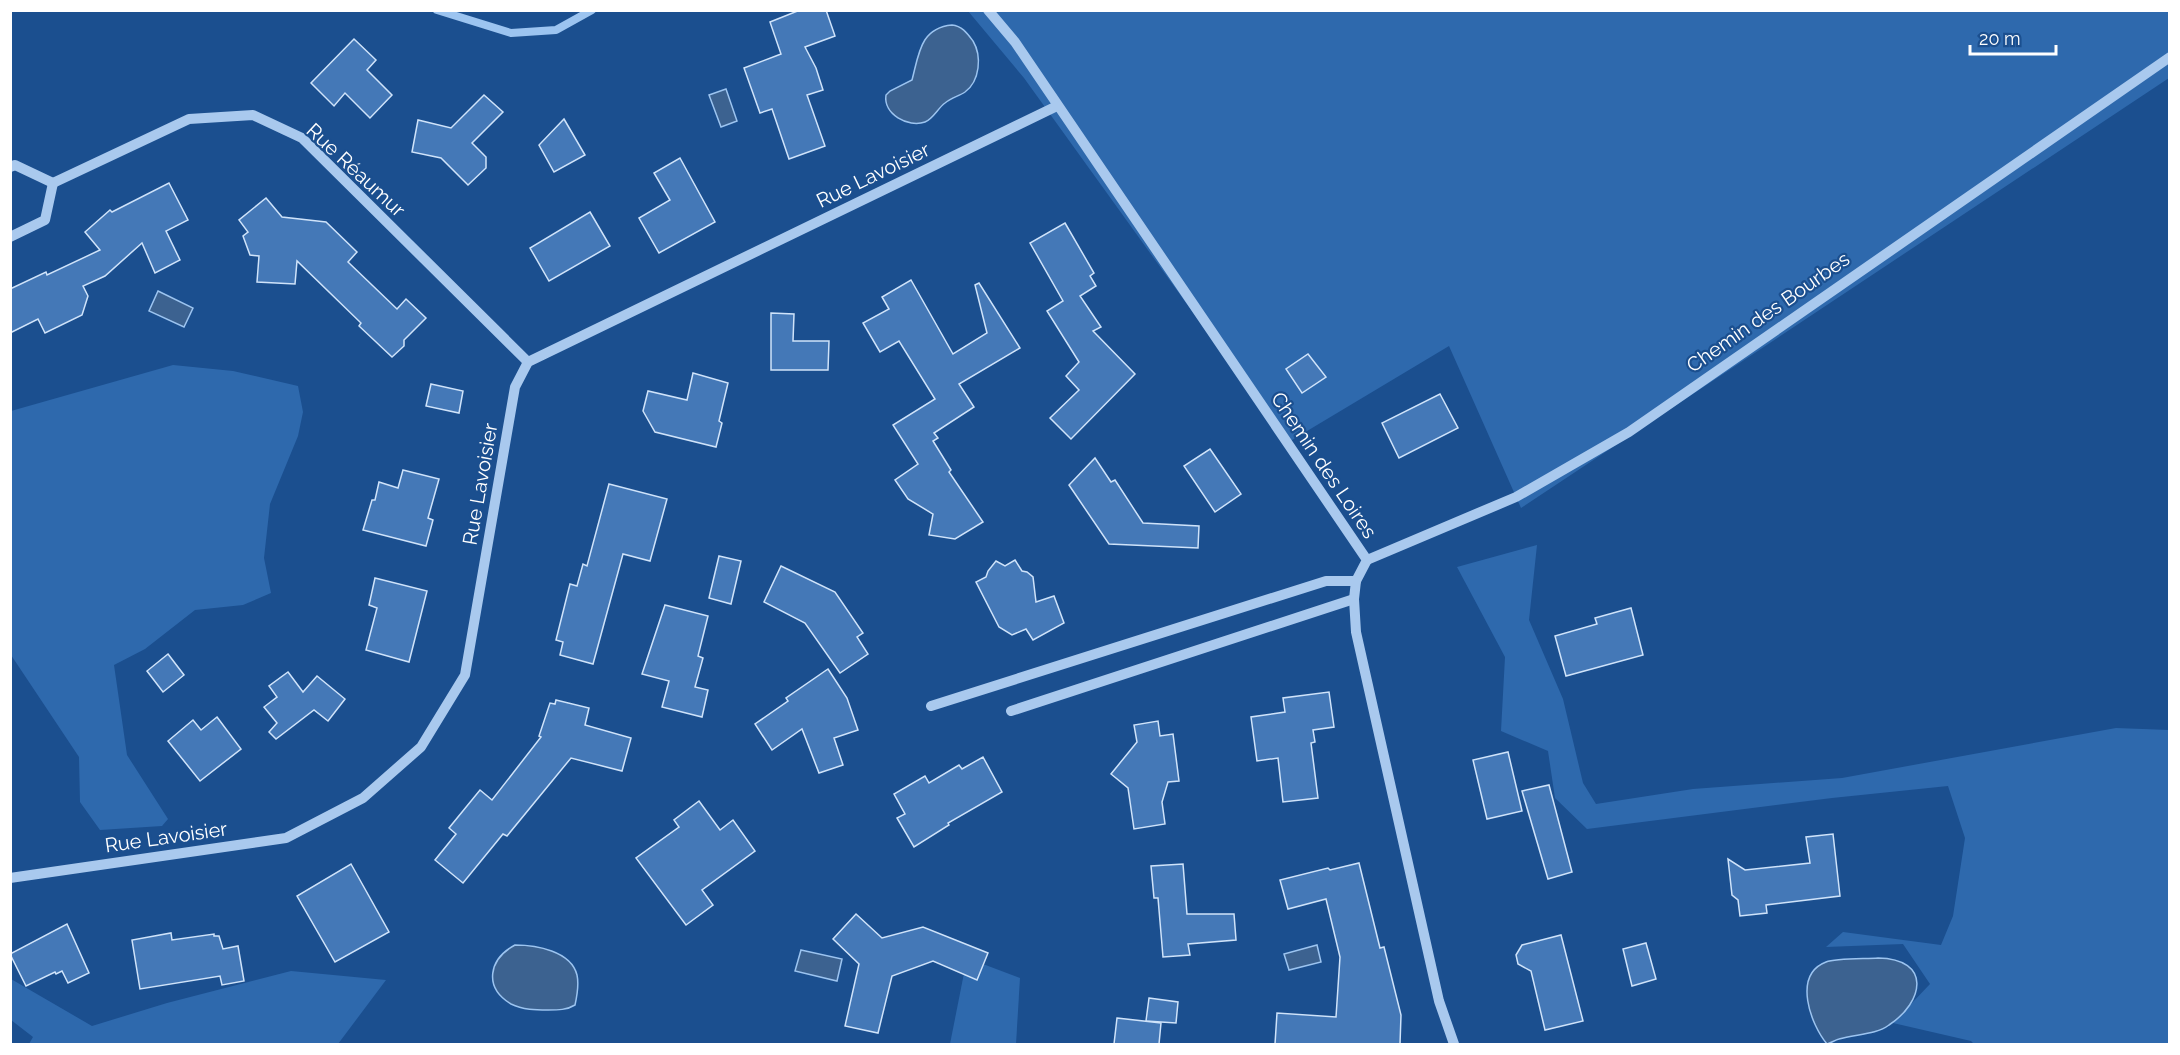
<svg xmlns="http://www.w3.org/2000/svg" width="2180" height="1055" font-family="Raleway,sans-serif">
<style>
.green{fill:#2e69ad}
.water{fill:#3c6290;stroke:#9cc4f0;stroke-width:1.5}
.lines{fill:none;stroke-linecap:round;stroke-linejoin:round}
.stream{stroke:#9cc4f0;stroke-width:8}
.building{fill:#4478b7;stroke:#cfe3fa;stroke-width:1.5}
.minor{stroke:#a9c9ee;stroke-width:10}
.labels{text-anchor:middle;stroke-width:4.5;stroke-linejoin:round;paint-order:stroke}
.street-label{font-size:20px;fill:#fff;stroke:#1b4f8f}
</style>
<rect width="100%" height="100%" fill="#1b4f8f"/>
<!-- green -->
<g class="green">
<polygon points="968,11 2169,11 2169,78 1521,508 1449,346 1287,443 1024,78"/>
<polygon points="173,365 233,371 298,386 303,412 298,436 270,504 264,558 271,593 243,605 195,610 145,649 114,665 127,755 168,819 162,826 100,830 80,802 79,757 11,655 11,411"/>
<polygon points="1537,545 1529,620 1563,699 1583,783 1596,804 1693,789 1842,778 2116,728 2169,730 2169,1044 1974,1044 1971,1041 1893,1023 1930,984 1903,944 1826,947 1843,932 1941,945 1953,916 1965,838 1948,786 1832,798 1587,829 1555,798 1548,751 1501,731 1505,657 1457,567"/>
<polygon points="967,958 1020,978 1016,1044 950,1044"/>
<polygon points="291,971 386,980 338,1044 29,1044 33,1037 11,1020 11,979 92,1026 167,1003"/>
</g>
<!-- water -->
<g class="water">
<path d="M952,25C962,26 967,33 973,41C982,56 980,81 965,92C959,96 951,98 945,103C938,108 933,119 925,122C908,128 883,114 886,95L890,91L912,80C919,54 920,28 952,25Z"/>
<polygon points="726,89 737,121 721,127 709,95"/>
<polygon points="158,291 193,308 184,327 149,311"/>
<path d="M515,945C536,945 571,951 577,975C579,984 577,996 575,1005C567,1010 558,1010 548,1010C536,1010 523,1010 511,1004C483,987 489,959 515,945Z"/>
<polygon points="1317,945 1321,962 1289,970 1284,954"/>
<polygon points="801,950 842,959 837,981 795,971"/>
<path d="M1878,958C1932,959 1924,1002 1889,1025C1876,1035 1855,1034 1839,1039C1835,1040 1831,1043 1827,1044C1811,1025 1792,975 1826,962C1836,958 1866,959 1878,958Z"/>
</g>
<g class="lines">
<!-- stream -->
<polyline class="stream" points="437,10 511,33 556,30 592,10"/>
</g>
<!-- building -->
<g class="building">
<polygon points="800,10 826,10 835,36 805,47 816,68 823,90 807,95 825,146 789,159 772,109 760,113 744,68 781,54 770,22"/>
<polygon points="354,39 376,60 367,70 392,95 370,118 345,93 334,106 311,83"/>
<polygon points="484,95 503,112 472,143 486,157 486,168 468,185 441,158 412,152 418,120 451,128"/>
<polygon points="564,119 585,155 554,172 539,145"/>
<polygon points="680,158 715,222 659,253 639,218 670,200 654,173"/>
<polygon points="169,183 188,220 166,231 180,260 155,273 142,243 105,276 83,286 88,296 82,315 45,333 38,319 10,333 10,289 46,272 47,275 100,250 85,232 110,210 112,212"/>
<polygon points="266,198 282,217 326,222 357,252 348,262 397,309 406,299 426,318 404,340 404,346 392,357 359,326 361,323 297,261 295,284 257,282 259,256 250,255 243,236 248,232 239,220"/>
<polygon points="590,212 610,246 549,281 530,248"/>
<polygon points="1065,223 1094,273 1090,276 1096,286 1080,296 1101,327 1093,331 1135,374 1071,439 1050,418 1079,390 1066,376 1079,362 1047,311 1063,301 1030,243"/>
<polygon points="911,280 953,354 987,333 975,285 979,283 1020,348 959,384 974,407 934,433 938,438 933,441 951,470 949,472 983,522 955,539 929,535 933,514 908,499 895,480 918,464 893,425 935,399 899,341 880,352 863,323 889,309 882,297"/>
<polygon points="771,313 794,314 793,341 829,341 828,370 771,370"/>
<polygon points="1308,354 1326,377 1302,393 1286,369"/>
<polygon points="693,373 728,383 719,421 722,423 716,447 655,432 643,411 648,391 687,400"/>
<polygon points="431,384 463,391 459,413 426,406"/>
<polygon points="1440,394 1458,428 1399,458 1382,423"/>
<polygon points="1210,449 1241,494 1215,512 1184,466"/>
<polygon points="1095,458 1111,482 1115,480 1143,523 1199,526 1198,548 1109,544 1069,485"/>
<polygon points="403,470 439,479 428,518 433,520 426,546 363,530 372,500 375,500 379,482 398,488"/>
<polygon points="609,484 667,499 650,561 623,554 593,664 560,655 563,642 556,640 570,584 577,586 583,564 587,566"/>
<polygon points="719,556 741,561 731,604 709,598"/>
<polygon points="1015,560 1022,571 1027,572 1033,577 1036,602 1054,596 1064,623 1033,640 1026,629 1012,635 999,627 976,582 986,577 988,571 996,561 1005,566"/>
<polygon points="781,566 835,592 863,633 857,637 868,654 840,673 805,623 764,602"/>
<polygon points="375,578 427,591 409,662 366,650 377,608 369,605"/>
<polygon points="665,605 708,616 698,656 703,658 695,687 708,690 702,717 662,707 669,681 642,674"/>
<polygon points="1631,608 1643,655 1566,676 1555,636 1597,624 1595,618"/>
<polygon points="168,654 184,675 163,692 147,671"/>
<polygon points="828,669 847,698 858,730 834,738 843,765 819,773 802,729 772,750 755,724 788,701 786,698"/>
<polygon points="288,672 303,692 317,676 345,699 328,721 314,710 276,739 269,732 277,723 264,707 277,697 269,686"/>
<polygon points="1329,692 1334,727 1313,730 1315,742 1311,743 1318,798 1283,802 1278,758 1257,761 1251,717 1285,712 1283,698"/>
<polygon points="556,700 589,708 585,725 631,738 622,771 571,758 507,836 503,834 463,883 435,860 456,834 449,828 480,790 492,800 541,737 539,736 550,703 555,704"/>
<polygon points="217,717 241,749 200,781 168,741 193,720 201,730"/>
<polygon points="1158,721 1160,736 1173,734 1179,781 1168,782 1162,802 1165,824 1134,829 1128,788 1111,774 1137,742 1134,725"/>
<polygon points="1508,752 1522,811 1487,819 1473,760"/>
<polygon points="983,757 1002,792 948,823 949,825 914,847 897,818 905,814 894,794 925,776 929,783 959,765 962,769"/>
<polygon points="1549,785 1572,872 1548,879 1522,791"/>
<polygon points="699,801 720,830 733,820 755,851 702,890 713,905 686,925 636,858 679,827 674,820"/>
<polygon points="1833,834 1840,896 1766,905 1767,913 1740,916 1738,900 1732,895 1728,859 1745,870 1810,863 1806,837"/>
<polygon points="1359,863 1380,948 1384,947 1401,1015 1400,1044 1275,1044 1277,1013 1336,1017 1340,957 1326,899 1288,909 1280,880 1328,868 1330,870"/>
<polygon points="351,864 389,932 335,962 297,896"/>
<polygon points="1183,864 1187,914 1234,914 1236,940 1188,944 1190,955 1163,957 1158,898 1154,898 1151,866"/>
<polygon points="856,914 882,938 923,927 988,953 977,980 933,961 892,976 878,1033 845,1026 859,964 833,939"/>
<polygon points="67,924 89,973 68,983 62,971 56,974 55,972 26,986 10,954"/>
<polygon points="171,933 172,940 214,934 214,936 219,936 223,949 238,946 244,981 222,985 220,976 140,989 132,940"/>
<polygon points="1561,935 1583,1021 1545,1030 1531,971 1518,964 1516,955 1522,945"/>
<polygon points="1646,943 1656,979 1632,986 1623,949"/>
<polygon points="1149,998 1178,1002 1176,1023 1146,1021"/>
<polygon points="1117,1018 1161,1023 1159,1044 1114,1044"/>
</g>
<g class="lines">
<!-- minor -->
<g class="minor">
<polyline points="988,10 1015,42 1367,560 1356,581 1354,599 1356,632 1439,1001 1454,1044"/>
<polyline points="10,167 15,165 53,183"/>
<polyline points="53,183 189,119 253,115 302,138 528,362"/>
<polyline points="10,237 45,220 53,183"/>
<polyline points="1367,560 1516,497 1629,432 2170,57"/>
<polyline points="931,706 1326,581 1356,581"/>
<polyline points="1011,711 1354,599"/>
<polyline points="10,878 286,838 363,798 421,747 465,675 515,387 528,362 1057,106"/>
</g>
</g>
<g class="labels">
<!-- street labels -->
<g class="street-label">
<text transform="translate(356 170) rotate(43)" y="7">Rue Réaumur</text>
<text transform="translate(873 175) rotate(-26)" y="7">Rue Lavoisier</text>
<text transform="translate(1768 312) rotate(-35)" y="7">Chemin des Bourbes</text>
<text transform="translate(1324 465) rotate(56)" y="7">Chemin des Loires</text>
<text transform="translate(480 484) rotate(-80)" y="7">Rue Lavoisier</text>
<text transform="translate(166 837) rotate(-8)" y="7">Rue Lavoisier</text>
</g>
</g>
<!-- border -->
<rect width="2180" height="1055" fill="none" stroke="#ffffff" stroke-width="24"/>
<!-- scale -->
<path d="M1970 45v9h86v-9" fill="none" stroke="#ffffff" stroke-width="3"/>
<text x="1979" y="45" font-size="18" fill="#ffffff" stroke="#1b4f8f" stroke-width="4.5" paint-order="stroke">20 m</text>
</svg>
